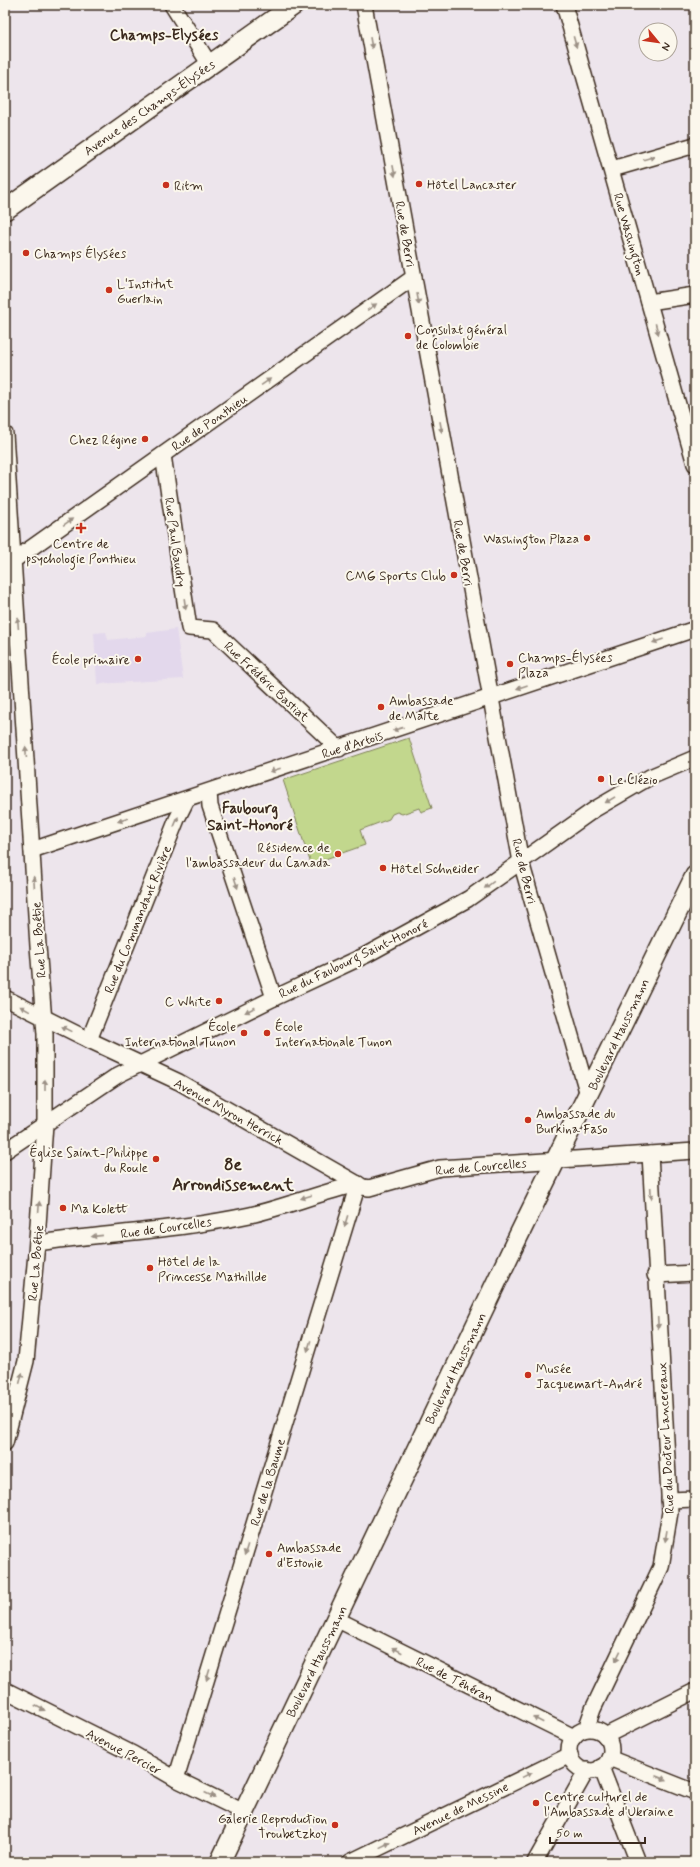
<svg xmlns="http://www.w3.org/2000/svg" width="700" height="1867" font-family="Mynerve,sans-serif">
<style>
.built{fill:#e3d8ec}
.green{fill:#c2d78d;stroke:#7e8056}
.lines{fill:none;stroke-linecap:round;stroke-linejoin:round}
.minor-casing{stroke:#3b2a1e;stroke-width:18}
.major-casing{stroke:#3b2a1e;stroke-width:22}
.minor{stroke:#fbf7ec;stroke-width:15}
.major{stroke:#fbf7ec;stroke-width:19}
.oneway{fill:#9b9085}
.poi-dot{fill:#c8321e;stroke:#fbf7ec;stroke-width:1.5}
.labels{text-anchor:middle;stroke-width:4;stroke-linejoin:round;paint-order:stroke}
.street-label{font-size:13px;fill:#3b2a1e;stroke:#fbf7ec}
.poi-label{font-size:13px;fill:#3b2a1e;stroke:#fbf7ec;text-anchor:start}
.quarter-label{font-size:15px;font-weight:bold;fill:#3b2a1e;stroke:#fbf7ec}
.district-label{font-size:17px;font-weight:bold;fill:#3b2a1e;stroke:#fbf7ec}
</style>
<rect width="100%" height="100%" fill="#ede5ec"/>
<filter id="ink" filterUnits="userSpaceOnUse"><feTurbulence type="fractalNoise" baseFrequency=".025" numOctaves="2"/><feDisplacementMap in="SourceGraphic" scale="8" xChannelSelector="R" yChannelSelector="G"/><feConvolveMatrix kernelMatrix="1 2 1 2 8 2 1 2 1" color-interpolation-filters="sRGB"/></filter>
<g filter="url(#ink)">
<!-- built -->
<polygon class="built" points="176,629 183,679 97,684 94,633 106,632 108,640 147,636 147,633"/>
<!-- green -->
<polygon class="green" points="409,738 432,808 421,812 419,808 402,814 397,812 392,814 389,819 360,830 365,845 311,864 283,780"/>
<g class="lines">
<!-- minor casing -->
<g class="minor-casing">
<g id="minor">
<polyline points="172,5 210,65"/>
<polyline points="364,5 521,862 588,1095"/>
<polyline points="564,5 695,464"/>
<polyline points="612,169 695,145"/>
<polyline points="649,302 695,295"/>
<polyline points="5,434 38,946 45,1034 45,1124 36,1254 26,1361 5,1443"/>
<polyline points="163,455 189,628 213,630 339,749"/>
<polyline points="7,565 414,277"/>
<polyline points="209,792 210,806 274,998"/>
<polyline points="32,850 695,629"/>
<polyline points="5,998 89,1040 179,1082 363,1187 369,1188 440,1168 695,1151"/>
<polyline points="89,1040 177,819 187,799"/>
<polyline points="5,1151 118,1075 274,998 366,955 468,899 595,809 650,777 695,758"/>
<path d="M37,1243C108,1233 180,1230 250,1215C286,1207 321,1192 358,1184"/>
<polyline points="655,1275 695,1273"/>
<polyline points="669,1500 695,1499"/>
<polyline points="336,1619 574,1737"/>
<polyline points="5,1690 133,1754 176,1779 244,1812"/>
<polyline points="586,1729 593,1709 661,1567 670,1512 650,1154"/>
<circle cx="590" cy="1750" r="21"/>
<polyline points="605,1736 695,1691"/>
<polyline points="609,1758 695,1792"/>
<polyline points="601,1767 638,1862"/>
<polyline points="176,1779 358,1184"/>
<polyline points="350,1862 570,1755"/>
<polyline points="535,1862 587,1770"/>
</g>
</g>
<!-- major casing -->
<g class="major-casing">
<g id="major">
<polyline points="5,210 294,5"/>
<polyline points="220,1862 515,1243 695,876"/>
</g>
</g>
<!-- minor -->
<use href="#minor" class="minor"/>
<!-- major -->
<use href="#major" class="major"/>
</g>
<!-- one-way arrows -->
<defs><path id="oneway-solid" d="M-6-.8H1V-3.2L6.5 0L1 3.2V.8H-6Z"/></defs>
<g class="oneway">
<use href="#oneway-solid" transform="translate(575 42) rotate(74)"/>
<use href="#oneway-solid" transform="translate(371 43) rotate(80)"/>
<use href="#oneway-solid" transform="translate(649 158) rotate(-16)"/>
<use href="#oneway-solid" transform="translate(394 171) rotate(79)"/>
<use href="#oneway-solid" transform="translate(418 299) rotate(80)"/>
<use href="#oneway-solid" transform="translate(372 307) rotate(-35)"/>
<use href="#oneway-solid" transform="translate(657 329) rotate(74)"/>
<use href="#oneway-solid" transform="translate(266 382) rotate(-35)"/>
<use href="#oneway-solid" transform="translate(441 427) rotate(80)"/>
<use href="#oneway-solid" transform="translate(68 522) rotate(-35)"/>
<use href="#oneway-solid" transform="translate(185 604) rotate(82)"/>
<use href="#oneway-solid" transform="translate(18 623) rotate(-94)"/>
<use href="#oneway-solid" transform="translate(658 641) rotate(161)"/>
<use href="#oneway-solid" transform="translate(522 687) rotate(161)"/>
<use href="#oneway-solid" transform="translate(398 729) rotate(162)"/>
<use href="#oneway-solid" transform="translate(26 752) rotate(-94)"/>
<use href="#oneway-solid" transform="translate(275 770) rotate(162)"/>
<use href="#oneway-solid" transform="translate(610 800) rotate(149)"/>
<use href="#oneway-solid" transform="translate(123 820) rotate(162)"/>
<use href="#oneway-solid" transform="translate(176 822) rotate(-67)"/>
<use href="#oneway-solid" transform="translate(34 882) rotate(-94)"/>
<use href="#oneway-solid" transform="translate(236 883) rotate(72)"/>
<use href="#oneway-solid" transform="translate(489 885) rotate(144)"/>
<use href="#oneway-solid" transform="translate(25 1009) rotate(-151)"/>
<use href="#oneway-solid" transform="translate(250 1010) rotate(153)"/>
<use href="#oneway-solid" transform="translate(67 1029) rotate(-154)"/>
<use href="#oneway-solid" transform="translate(45 1085) rotate(-90)"/>
<use href="#oneway-solid" transform="translate(651 1193) rotate(87)"/>
<use href="#oneway-solid" transform="translate(306 1197) rotate(163)"/>
<use href="#oneway-solid" transform="translate(39 1207) rotate(-86)"/>
<use href="#oneway-solid" transform="translate(346 1221) rotate(107)"/>
<use href="#oneway-solid" transform="translate(97 1236) rotate(174)"/>
<use href="#oneway-solid" transform="translate(658 1323) rotate(87)"/>
<use href="#oneway-solid" transform="translate(309 1346) rotate(107)"/>
<use href="#oneway-solid" transform="translate(21 1378) rotate(-76)"/>
<use href="#oneway-solid" transform="translate(666 1536) rotate(99)"/>
<use href="#oneway-solid" transform="translate(246 1550) rotate(107)"/>
<use href="#oneway-solid" transform="translate(397 1650) rotate(-153)"/>
<use href="#oneway-solid" transform="translate(618 1656) rotate(116)"/>
<use href="#oneway-solid" transform="translate(208 1675) rotate(107)"/>
<use href="#oneway-solid" transform="translate(40 1708) rotate(27)"/>
<use href="#oneway-solid" transform="translate(538 1720) rotate(-153)"/>
<use href="#oneway-solid" transform="translate(527 1775) rotate(-26)"/>
<use href="#oneway-solid" transform="translate(661 1778) rotate(21)"/>
<use href="#oneway-solid" transform="translate(210 1795) rotate(25)"/>
<use href="#oneway-solid" transform="translate(385 1845) rotate(-26)"/>
</g>
</g>
<!-- markers -->
<g class="poi-dot">
<circle cx="419" cy="184" r="4"/>
<circle cx="166" cy="185" r="4"/>
<circle cx="26" cy="253" r="4"/>
<circle cx="109" cy="290" r="4"/>
<circle cx="408" cy="336" r="4"/>
<circle cx="145" cy="439" r="4"/>
<path d="M79 522h4v4h4v4h-4v4h-4v-4h-4v-4h4z"/>
<circle cx="587" cy="538" r="4"/>
<circle cx="454" cy="575" r="4"/>
<circle cx="138" cy="659" r="4"/>
<circle cx="510" cy="664" r="4"/>
<circle cx="381" cy="707" r="4"/>
<circle cx="601" cy="779" r="4"/>
<circle cx="338" cy="854" r="4"/>
<circle cx="383" cy="868" r="4"/>
<circle cx="219" cy="1001" r="4"/>
<circle cx="244" cy="1033" r="4"/>
<circle cx="267" cy="1033" r="4"/>
<circle cx="528" cy="1120" r="4"/>
<circle cx="156" cy="1159" r="4"/>
<circle cx="63" cy="1208" r="4"/>
<circle cx="150" cy="1268" r="4"/>
<circle cx="528" cy="1375" r="4"/>
<circle cx="269" cy="1554" r="4"/>
<circle cx="536" cy="1803" r="4"/>
<circle cx="335" cy="1825" r="4"/>
</g>
<g class="labels">
<!-- street labels -->
<g class="street-label">
<text transform="translate(149 107) rotate(-35)" y="5">Avenue des Champs-Élysées</text>
<text transform="translate(406 234) rotate(80)" y="5">Rue de Berri</text>
<text transform="translate(630 234) rotate(74)" y="5">Rue Washington</text>
<text transform="translate(209 422) rotate(-35)" y="5">Rue de Ponthieu</text>
<text transform="translate(176 542) rotate(82)" y="5">Rue Paul Baudry</text>
<text transform="translate(464 553) rotate(80)" y="5">Rue de Berri</text>
<text transform="translate(267 681) rotate(43)" y="5">Rue Frédéric Bastiat</text>
<text transform="translate(352 744) rotate(-18)" y="5">Rue d'Artois</text>
<text transform="translate(525 871) rotate(76)" y="5">Rue de Berri</text>
<text transform="translate(137 919) rotate(-68)" y="5">Rue du Commandant Rivière</text>
<text transform="translate(38 940) rotate(-94)" y="5">Rue La Boétie</text>
<text transform="translate(353 958) rotate(-26)" y="5">Rue du Faubourg Saint-Honoré</text>
<text transform="translate(618 1034) rotate(-64)" y="5">Boulevard Haussmann</text>
<text transform="translate(229 1111) rotate(29)" y="5">Avenue Myron Herrick</text>
<text transform="translate(481 1166) rotate(-5)" y="5">Rue de Courcelles</text>
<text transform="translate(166 1227) rotate(-8)" y="5">Rue de Courcelles</text>
<text transform="translate(35 1263) rotate(-85)" y="5">Rue La Boétie</text>
<text transform="translate(455 1368) rotate(-64)" y="5">Boulevard Haussmann</text>
<text transform="translate(665 1438) rotate(-93)" y="5">Rue du Docteur Lancereaux</text>
<text transform="translate(267 1482) rotate(-73)" y="5">Rue de la Baume</text>
<text transform="translate(316 1661) rotate(-64)" y="5">Boulevard Haussmann</text>
<text transform="translate(455 1679) rotate(27)" y="5">Rue de Téhéran</text>
<text transform="translate(124 1751) rotate(28)" y="5">Avenue Percier</text>
<text transform="translate(460 1808) rotate(-26)" y="5">Avenue de Messine</text>
</g>
<!-- poi labels -->
<g class="poi-label">
<text x="427" y="189">Hôtel Lancaster</text>
<text x="174" y="190">Ritm</text>
<text x="34" y="258">Champs Élysées</text>
<text x="117" y="288">L'Institut<tspan x="117" dy="15">Guerlain</tspan></text>
<text x="416" y="334">Consulat général<tspan x="416" dy="15">de Colombie</tspan></text>
<text x="137" y="444" text-anchor="end">Chez Régine</text>
<text x="579" y="543" text-anchor="end">Washington Plaza</text>
<text x="81" y="548" text-anchor="middle">Centre de<tspan x="81" dy="15">psychologie Ponthieu</tspan></text>
<text x="446" y="580" text-anchor="end">CMG Sports Club</text>
<text x="518" y="662">Champs-Élysées<tspan x="518" dy="15">Plaza</tspan></text>
<text x="130" y="664" text-anchor="end">École primaire</text>
<text x="389" y="705">Ambassade<tspan x="389" dy="15">de Malte</tspan></text>
<text x="609" y="784">Le Clézio</text>
<text x="330" y="852" text-anchor="end">Résidence de<tspan x="330" dy="15">l'ambassadeur du Canada</tspan></text>
<text x="391" y="873">Hôtel Schneider</text>
<text x="211" y="1006" text-anchor="end">C White</text>
<text x="236" y="1031" text-anchor="end">École<tspan x="236" dy="15">International Tunon</tspan></text>
<text x="275" y="1031">École<tspan x="275" dy="15">Internationale Tunon</tspan></text>
<text x="536" y="1118">Ambassade du<tspan x="536" dy="15">Burkina Faso</tspan></text>
<text x="148" y="1157" text-anchor="end">Église Saint-Philippe<tspan x="148" dy="15">du Roule</tspan></text>
<text x="71" y="1213">Ma Kolett</text>
<text x="158" y="1266">Hôtel de la<tspan x="158" dy="15">Princesse Mathillde</tspan></text>
<text x="536" y="1373">Musée<tspan x="536" dy="15">Jacquemart-André</tspan></text>
<text x="277" y="1552">Ambassade<tspan x="277" dy="15">d'Estonie</tspan></text>
<text x="544" y="1801">Centre culturel de<tspan x="544" dy="15">l'Ambassade d'Ukraine</tspan></text>
<text x="327" y="1823" text-anchor="end">Galerie Reproduction<tspan x="327" dy="15">Troubetzkoy</tspan></text>
</g>
<!-- quarter labels -->
<g class="quarter-label">
<text x="164" y="40">Champs-Elysées</text>
<text x="250" y="813">Faubourg<tspan x="250" dy="17">Saint-Honoré</tspan></text>
</g>
<!-- district labels -->
<g class="district-label">
<text x="233" y="1170">8e<tspan x="233" dy="20">Arrondissement</tspan></text>
</g>
</g>
<!-- margin -->
<rect width="700" height="1867" fill="none" stroke="#fbf7ec" stroke-width="20"/>
<rect x="10" y="10" width="680" height="1847" fill="none" stroke="#3b2a1e" stroke-width="1.5" filter="url(#ink)"/>
<!-- north arrow -->
<g transform="translate(658 42) rotate(119)"><circle r="19" fill="#fbf7ec" stroke="#aea59a"/>
<path d="M0-3L7 15L0 10L-7 15Z" fill="#c8321e"/>
<text y="-6" font-size="11" font-weight="bold" text-anchor="middle" fill="#3b2a1e">N</text>
</g>
<!-- scale -->
<path d="M550 1837v6h95v-6" fill="none" stroke="#3b2a1e" stroke-width="2"/>
<text x="556" y="1837" font-size="12" fill="#3b2a1e" stroke="#fbf7ec" stroke-width="3" paint-order="stroke">50 m</text>
</svg>
